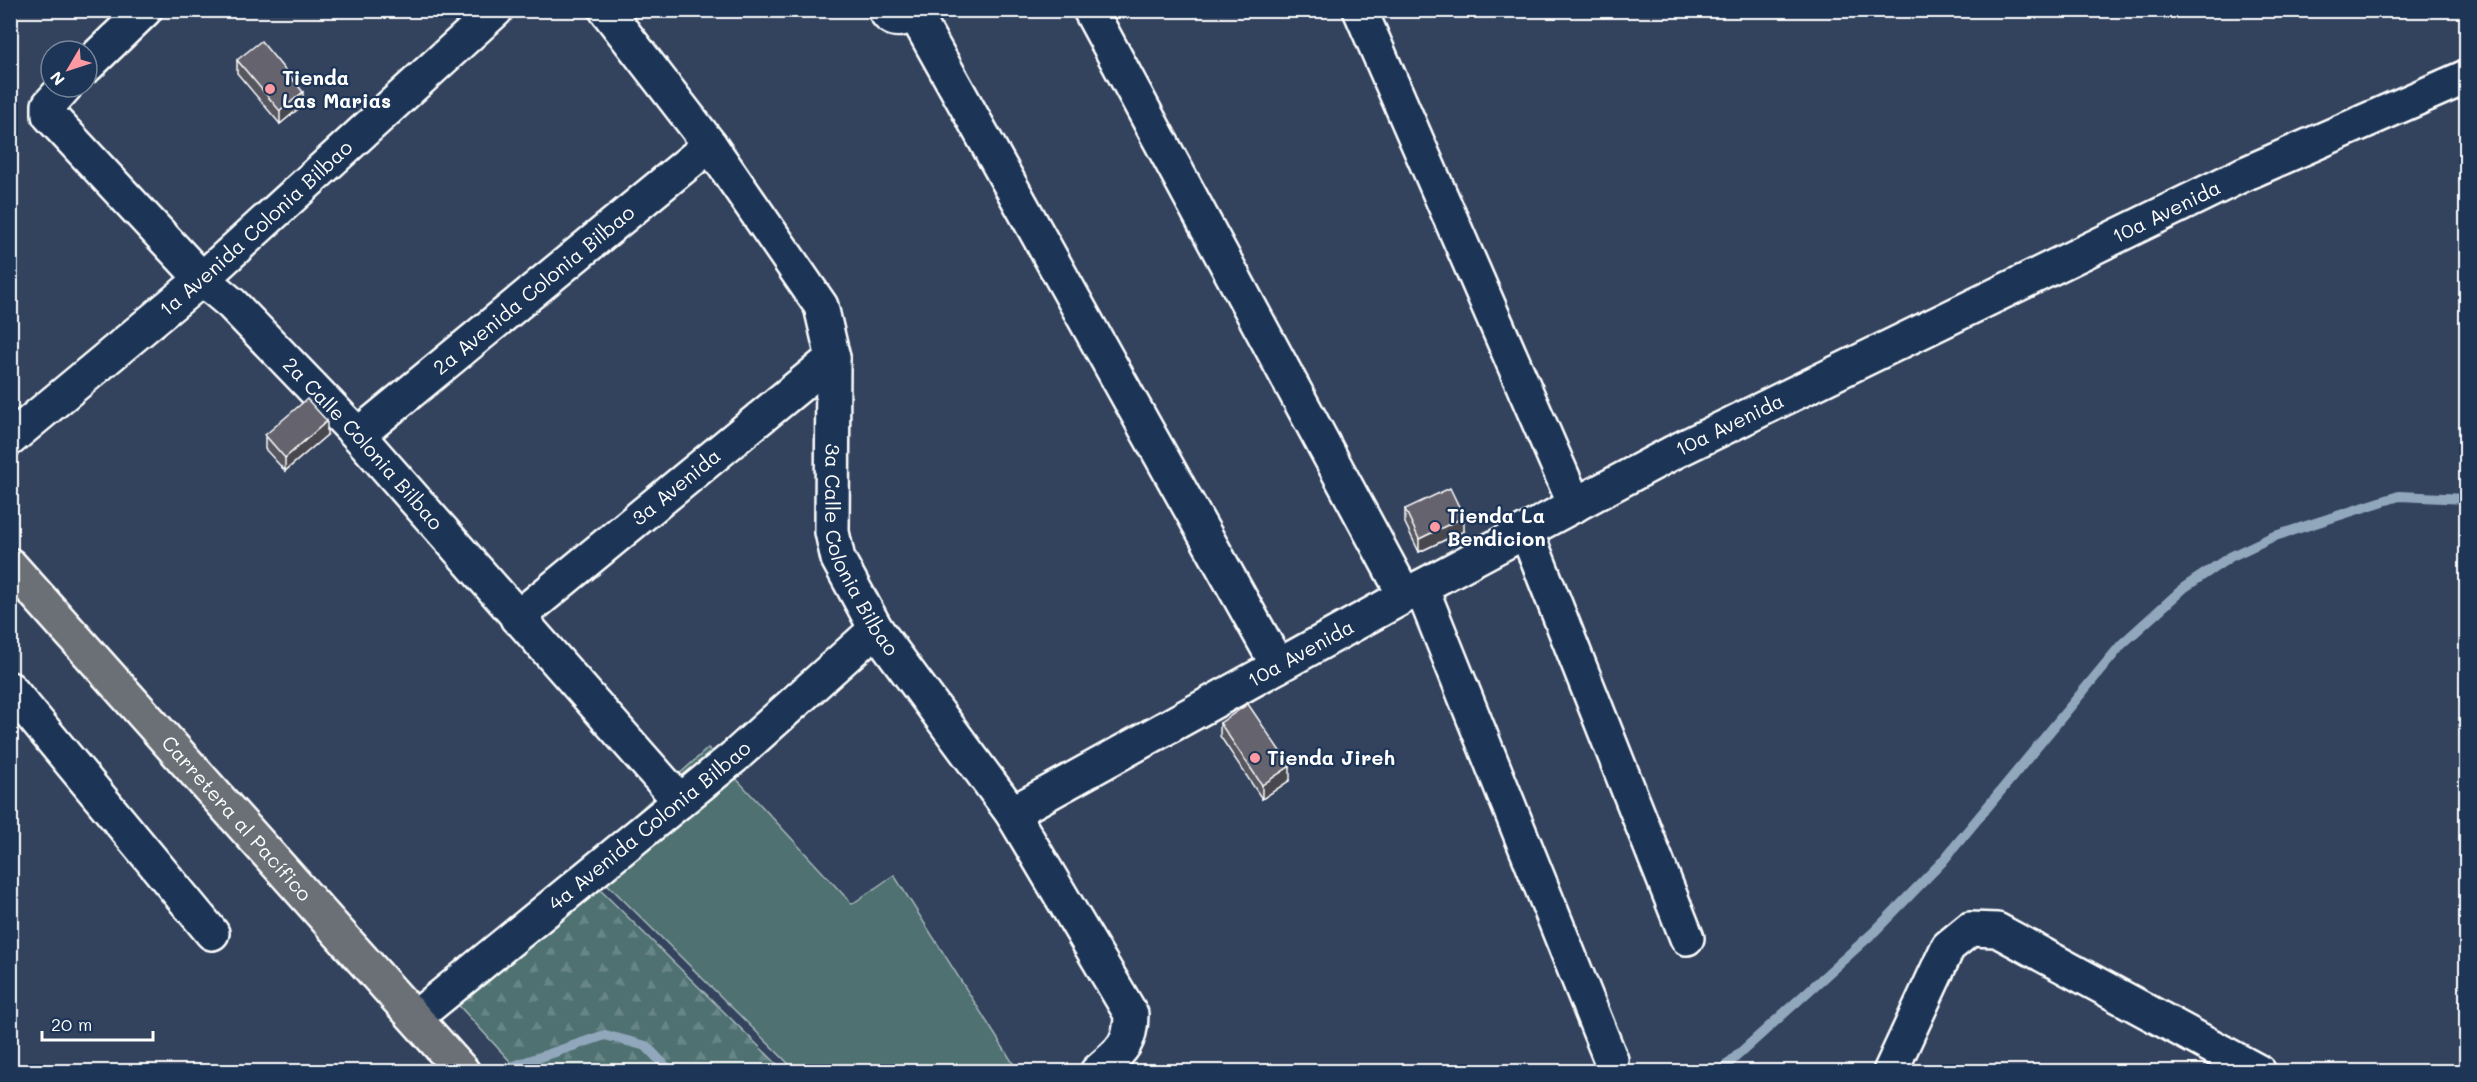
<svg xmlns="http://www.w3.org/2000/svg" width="2477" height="1082" font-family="Mali,sans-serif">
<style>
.forest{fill:url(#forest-firs);stroke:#a7b8b8;stroke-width:1.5}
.garden{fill:#4f7172;stroke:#a7b8b8;stroke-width:1.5}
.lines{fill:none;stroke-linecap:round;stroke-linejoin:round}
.stream{stroke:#91a7bc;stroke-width:10}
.minor-casing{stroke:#fff;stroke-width:38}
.trunk-casing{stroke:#fff;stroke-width:38}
.minor{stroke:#1d3557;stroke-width:33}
.trunk{stroke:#6b6f75;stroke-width:33}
.wall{fill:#57565f;stroke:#fff;stroke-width:1.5}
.shaded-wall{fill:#47464d;stroke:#fff;stroke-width:1.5}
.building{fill:#65646e;stroke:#fff;stroke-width:1.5}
.poi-dot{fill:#ff9aa2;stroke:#1d3557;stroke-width:2}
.labels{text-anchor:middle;stroke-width:4.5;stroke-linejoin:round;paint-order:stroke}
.poi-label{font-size:20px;font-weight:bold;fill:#fff;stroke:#1d3557;text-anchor:start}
.street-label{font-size:20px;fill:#fff;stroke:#1d3557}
</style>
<defs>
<pattern id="forest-firs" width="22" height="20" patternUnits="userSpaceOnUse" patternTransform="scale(1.5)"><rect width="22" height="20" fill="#4f7172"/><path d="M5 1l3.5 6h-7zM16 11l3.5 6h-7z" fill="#698687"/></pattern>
</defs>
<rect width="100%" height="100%" fill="#33435e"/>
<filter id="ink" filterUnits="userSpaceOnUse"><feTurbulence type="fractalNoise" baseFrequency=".0167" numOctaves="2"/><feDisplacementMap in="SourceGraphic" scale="12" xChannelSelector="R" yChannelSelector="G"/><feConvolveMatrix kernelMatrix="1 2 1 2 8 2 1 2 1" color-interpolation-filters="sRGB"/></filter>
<g filter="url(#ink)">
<!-- forest -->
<polygon class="forest" points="577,867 784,1071 519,1071 440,985"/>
<!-- garden -->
<polygon class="garden" points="708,748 852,904 894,875 1018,1071 796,1071 584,861"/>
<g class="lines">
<!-- stream -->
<g class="stream">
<polyline points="511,1067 605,1035 646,1046 671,1072"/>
<polyline points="1719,1072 1875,931 1942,862 2122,644 2185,587 2230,557 2272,537 2399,496 2466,499"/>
</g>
<!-- minor casing -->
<g class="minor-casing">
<g id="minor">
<path id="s1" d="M606,10L710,145L821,306L833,358L832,532L838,559L876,629L1012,813L1131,1014C1131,1046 1119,1052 1097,1072"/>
<path d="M885,10C894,27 908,17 921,10"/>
<polyline points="1090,10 1405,596"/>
<polyline points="1360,10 1575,505"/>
<polyline points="915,14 1278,666"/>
<polyline points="87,66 145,10"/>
<path id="s2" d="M65,87L49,105V115L202,279L232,304L358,435L680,801"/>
<path id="s3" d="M358,435L710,145"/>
<path id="s4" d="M10,439L202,279L496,10"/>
<polyline points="1526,531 1687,938"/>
<polyline points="1421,587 1611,1060"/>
<path id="s5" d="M517,618L833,358"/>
<polyline points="10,689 212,933"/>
<path id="s6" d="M1012,813L1421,587L1674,452L2242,175L2466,77"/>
<path id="s7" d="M416,1017L734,757L876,629"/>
<polyline points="1890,1072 1948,947 1970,929 1997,930 2259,1072"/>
</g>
</g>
<!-- trunk casing -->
<g class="trunk-casing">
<g id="trunk">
<path id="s8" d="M10,565L463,1072"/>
</g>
</g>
<!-- minor -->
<use href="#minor" class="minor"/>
<!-- trunk -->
<use href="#trunk" class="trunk"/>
</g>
<!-- wall -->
<g class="wall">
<polygon points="237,60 303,105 280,124 237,73"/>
<polygon points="265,435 327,435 285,471 265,449"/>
<polygon points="1405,509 1464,531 1419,552 1405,523"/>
<polygon points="1220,723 1290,780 1262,799 1220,736"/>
</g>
<!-- shaded-wall -->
<g class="shaded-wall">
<polygon points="303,92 303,105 280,124 280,111"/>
<polygon points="327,421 327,435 285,471 285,458"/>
<polygon points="1464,517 1464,531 1419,552 1419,539"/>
<polygon points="1290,766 1290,780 1262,799 1262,785"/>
</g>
<!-- building -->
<g class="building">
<polygon points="261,41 303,92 280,111 237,60"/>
<polygon points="307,399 327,421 285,458 265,435"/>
<polygon points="1450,488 1464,517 1419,539 1405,509"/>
<polygon points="1248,704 1290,766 1262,785 1220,723"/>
</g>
</g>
<!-- markers -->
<g class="poi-dot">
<circle cx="270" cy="89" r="6"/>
<circle cx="1435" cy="527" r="6"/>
<circle cx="1255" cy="758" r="6"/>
</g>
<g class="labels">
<!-- poi labels -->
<g class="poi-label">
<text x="282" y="85">Tienda<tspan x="282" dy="23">Las Marias</tspan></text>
<text x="1447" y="523">Tienda La<tspan x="1447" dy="23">Bendicion</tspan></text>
<text x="1267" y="765">Tienda Jireh</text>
</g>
<!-- street labels -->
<g class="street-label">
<text dy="7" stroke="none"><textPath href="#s6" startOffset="1302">10a Avenida</textPath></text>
<text dy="7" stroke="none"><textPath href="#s4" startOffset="324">1a Avenida Colonia Bilbao</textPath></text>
<text dy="7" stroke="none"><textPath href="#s3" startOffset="228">2a Avenida Colonia Bilbao</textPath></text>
<text dy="7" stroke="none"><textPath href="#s6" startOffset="816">10a Avenida</textPath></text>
<text dy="7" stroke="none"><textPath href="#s2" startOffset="489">2a Calle Colonia Bilbao</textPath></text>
<text dy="7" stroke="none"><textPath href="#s5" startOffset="206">3a Avenida</textPath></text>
<text dy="7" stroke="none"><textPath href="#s1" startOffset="618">3a Calle Colonia Bilbao</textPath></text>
<text dy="7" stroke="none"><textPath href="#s6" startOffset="330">10a Avenida</textPath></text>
<text dy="7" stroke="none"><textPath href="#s8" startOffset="340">Carretera al Pacífico</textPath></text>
<text dy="7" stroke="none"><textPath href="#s7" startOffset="302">4a Avenida Colonia Bilbao</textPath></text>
</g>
</g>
<!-- margin -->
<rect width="2477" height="1082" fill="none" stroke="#1d3557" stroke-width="36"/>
<rect x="18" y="18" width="2441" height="1046" fill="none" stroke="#fff" stroke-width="2" filter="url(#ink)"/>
<!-- north arrow -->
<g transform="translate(69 69) rotate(231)"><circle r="28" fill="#1d3557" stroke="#77869a" stroke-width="1.5"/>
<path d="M0-4.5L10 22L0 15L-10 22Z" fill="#ff9aa2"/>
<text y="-9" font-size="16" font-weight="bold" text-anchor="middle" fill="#ffffff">N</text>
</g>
<!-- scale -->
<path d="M42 1031v9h111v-9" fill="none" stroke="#ffffff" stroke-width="3"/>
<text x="51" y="1031" font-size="18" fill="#ffffff" stroke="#1d3557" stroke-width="4.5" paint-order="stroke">20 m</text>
</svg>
